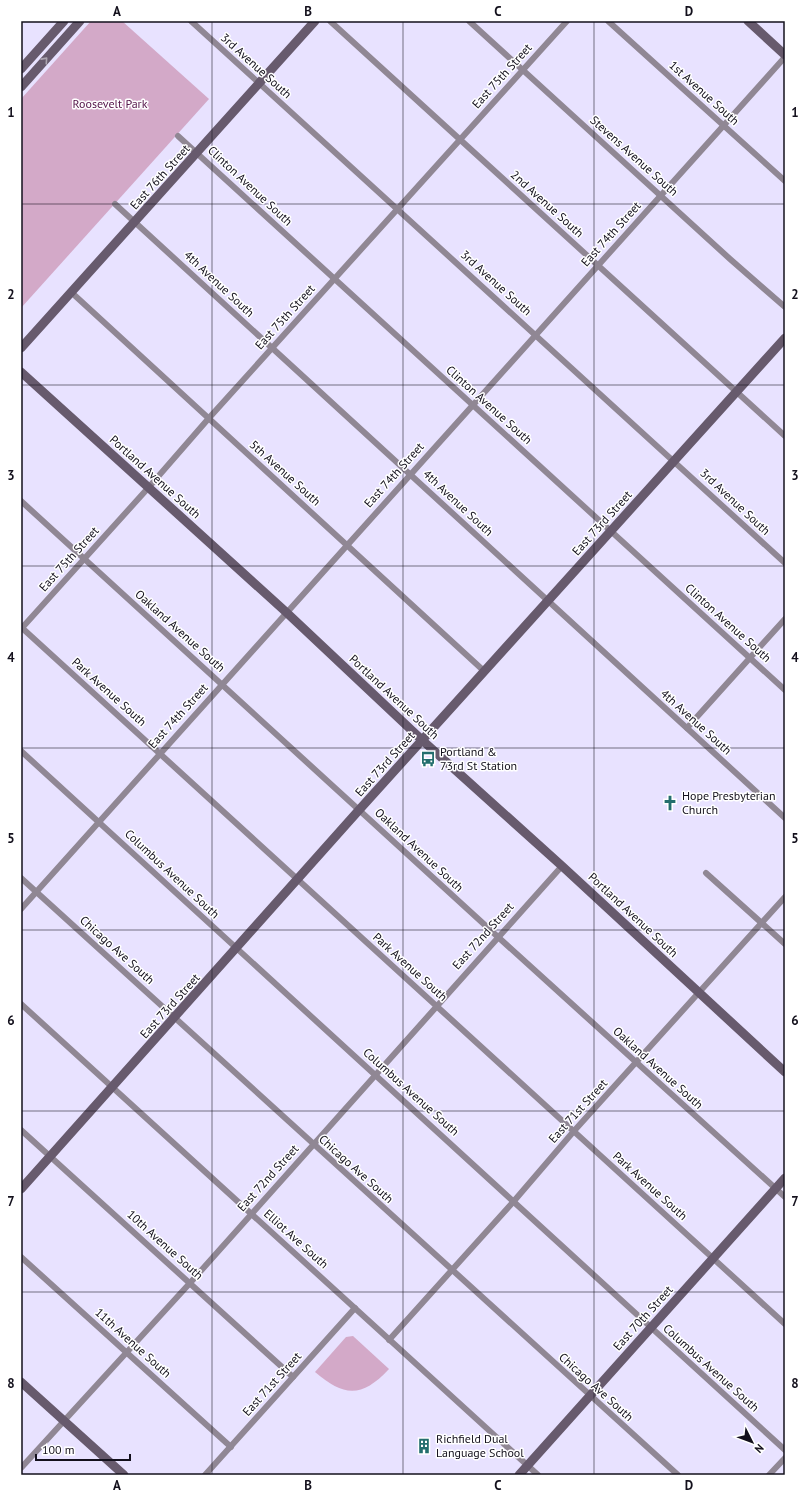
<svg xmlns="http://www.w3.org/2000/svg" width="806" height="1496" font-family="'PT Sans',sans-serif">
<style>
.green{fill:#d3a9c8}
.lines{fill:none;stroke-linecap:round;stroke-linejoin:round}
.street{stroke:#908794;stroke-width:6}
.secondary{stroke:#675a6d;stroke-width:9}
.oneway{stroke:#aba4af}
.grid{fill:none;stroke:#13101c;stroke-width:1;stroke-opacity:0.55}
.labels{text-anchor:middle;stroke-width:3;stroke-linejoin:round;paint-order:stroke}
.street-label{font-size:12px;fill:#13101c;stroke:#fff}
.park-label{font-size:12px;fill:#541449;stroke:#fff}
.poi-label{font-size:12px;fill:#13101c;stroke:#fff;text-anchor:start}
.neatline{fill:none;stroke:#13101c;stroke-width:1.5}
.grid-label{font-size:13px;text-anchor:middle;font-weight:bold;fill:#13101c}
</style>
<rect width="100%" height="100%" fill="#e8e2ff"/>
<!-- green -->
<g class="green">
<polygon points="91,21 122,21 209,99 21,308 21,99"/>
<path d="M353,1336L389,1369C362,1398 344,1397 315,1372L346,1337Z"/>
</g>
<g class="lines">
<!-- street -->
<g class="street">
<polyline points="191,21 785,563"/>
<polyline points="330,21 785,436"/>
<polyline points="469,21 730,259 785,307"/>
<polyline points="608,21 785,181"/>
<polyline points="178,136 785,690"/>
<polyline points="115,204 785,818"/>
<polyline points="71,292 484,671"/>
<polyline points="21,501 498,937 785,1197"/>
<polyline points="21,627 785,1324"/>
<polyline points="21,629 149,487 209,418 567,21"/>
<polyline points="687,728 785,619"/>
<polyline points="21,751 785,1450"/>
<polyline points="706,873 785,944"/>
<polyline points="21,878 678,1475"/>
<polyline points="21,909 785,57"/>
<polyline points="21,1004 538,1475"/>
<polyline points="21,1130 293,1377"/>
<polyline points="21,1257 231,1447"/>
<polyline points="389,1340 514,1201 574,1131 785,897"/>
<polyline points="21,1468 190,1283 562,866"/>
<polyline points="205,1475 355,1308"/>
<polyline points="769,1475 785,1458"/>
</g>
<!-- secondary -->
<g class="secondary">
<polyline points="748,21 785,55"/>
<polyline points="21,69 64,21"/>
<polyline points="21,87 80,21"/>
<polyline points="21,348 315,21"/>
<polyline points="21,372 286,612 422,740 562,866 785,1072"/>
<polyline points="21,1189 359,810 785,338"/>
<polyline points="21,1382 124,1475"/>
<polyline points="519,1475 785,1178"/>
</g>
</g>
<!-- one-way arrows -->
<defs><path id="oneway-chevron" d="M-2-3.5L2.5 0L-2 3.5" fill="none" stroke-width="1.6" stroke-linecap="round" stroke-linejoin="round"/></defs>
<use class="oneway" href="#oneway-chevron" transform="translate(45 60) rotate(-48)"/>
<!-- grid -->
<path class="grid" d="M212,21V1475M403,21V1475M594,21V1475M21,204H785M21,385H785M21,566H785M21,748H785M21,930H785M21,1111H785M21,1292H785"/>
<!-- icons -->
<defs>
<g id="bus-bare" transform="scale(1.2)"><path d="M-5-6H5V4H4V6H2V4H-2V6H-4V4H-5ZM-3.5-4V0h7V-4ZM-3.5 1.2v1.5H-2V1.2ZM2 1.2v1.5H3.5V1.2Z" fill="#236e6d" stroke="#fff" stroke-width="2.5" paint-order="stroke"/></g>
<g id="church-bare" transform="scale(1.2)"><path d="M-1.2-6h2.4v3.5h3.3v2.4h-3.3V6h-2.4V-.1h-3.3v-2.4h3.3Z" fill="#236e6d" stroke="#fff" stroke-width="2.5" paint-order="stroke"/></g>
<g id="building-bare" transform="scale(1.2)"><path d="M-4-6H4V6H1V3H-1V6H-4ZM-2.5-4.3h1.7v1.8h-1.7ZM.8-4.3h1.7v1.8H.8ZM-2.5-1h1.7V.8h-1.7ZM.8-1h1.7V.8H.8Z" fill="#236e6d" stroke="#fff" stroke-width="2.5" paint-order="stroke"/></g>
</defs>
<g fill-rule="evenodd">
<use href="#bus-bare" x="428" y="759"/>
<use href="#church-bare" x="670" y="803"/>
<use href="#building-bare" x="424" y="1446"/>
</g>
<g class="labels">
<!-- street labels -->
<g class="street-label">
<text transform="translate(256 66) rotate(42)" y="4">3rd Avenue South</text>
<text transform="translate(502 76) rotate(-48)" y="4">East 75th Street</text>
<text transform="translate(704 93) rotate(42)" y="4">1st Avenue South</text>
<text transform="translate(634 156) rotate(42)" y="4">Stevens Avenue South</text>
<text transform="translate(160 177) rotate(-48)" y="4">East 76th Street</text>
<text transform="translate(250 186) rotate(43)" y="4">Clinton Avenue South</text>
<text transform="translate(547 204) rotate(42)" y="4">2nd Avenue South</text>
<text transform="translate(611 234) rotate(-48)" y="4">East 74th Street</text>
<text transform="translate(496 283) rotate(42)" y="4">3rd Avenue South</text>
<text transform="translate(219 284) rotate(43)" y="4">4th Avenue South</text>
<text transform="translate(285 317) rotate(-48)" y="4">East 75th Street</text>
<text transform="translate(489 405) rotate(42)" y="4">Clinton Avenue South</text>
<text transform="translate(285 473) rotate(42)" y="4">5th Avenue South</text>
<text transform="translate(394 475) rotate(-48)" y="4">East 74th Street</text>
<text transform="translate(155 477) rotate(42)" y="4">Portland Avenue South</text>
<text transform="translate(735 502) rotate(43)" y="4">3rd Avenue South</text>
<text transform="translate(458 503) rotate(43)" y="4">4th Avenue South</text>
<text transform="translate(602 523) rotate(-48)" y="4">East 73rd Street</text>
<text transform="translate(69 559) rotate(-48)" y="4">East 75th Street</text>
<text transform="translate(728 623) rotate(42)" y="4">Clinton Avenue South</text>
<text transform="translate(180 631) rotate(42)" y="4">Oakland Avenue South</text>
<text transform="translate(109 692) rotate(42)" y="4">Park Avenue South</text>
<text transform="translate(394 697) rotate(43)" y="4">Portland Avenue South</text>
<text transform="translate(178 716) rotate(-48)" y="4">East 74th Street</text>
<text transform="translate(696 722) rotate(42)" y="4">4th Avenue South</text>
<text transform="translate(385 764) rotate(-48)" y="4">East 73rd Street</text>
<text transform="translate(419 850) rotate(43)" y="4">Oakland Avenue South</text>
<text transform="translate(172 874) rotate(43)" y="4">Columbus Avenue South</text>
<text transform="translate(633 915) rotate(43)" y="4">Portland Avenue South</text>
<text transform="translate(483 936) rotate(-48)" y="4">East 72nd Street</text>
<text transform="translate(117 950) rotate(42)" y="4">Chicago Ave South</text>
<text transform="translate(410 967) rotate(42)" y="4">Park Avenue South</text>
<text transform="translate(170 1006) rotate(-48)" y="4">East 73rd Street</text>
<text transform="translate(658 1068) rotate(42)" y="4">Oakland Avenue South</text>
<text transform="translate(411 1092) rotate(42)" y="4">Columbus Avenue South</text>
<text transform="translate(578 1111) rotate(-48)" y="4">East 71st Street</text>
<text transform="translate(356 1169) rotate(42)" y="4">Chicago Ave South</text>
<text transform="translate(268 1178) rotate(-48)" y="4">East 72nd Street</text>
<text transform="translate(650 1186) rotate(42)" y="4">Park Avenue South</text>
<text transform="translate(296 1239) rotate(42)" y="4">Elliot Ave South</text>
<text transform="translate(165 1245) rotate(42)" y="4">10th Avenue South</text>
<text transform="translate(643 1318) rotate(-48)" y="4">East 70th Street</text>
<text transform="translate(133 1343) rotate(42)" y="4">11th Avenue South</text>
<text transform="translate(711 1368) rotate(42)" y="4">Columbus Avenue South</text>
<text transform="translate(272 1384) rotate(-48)" y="4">East 71st Street</text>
<text transform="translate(596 1387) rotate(42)" y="4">Chicago Ave South</text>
</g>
<!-- park labels -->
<g class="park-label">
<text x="110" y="108">Roosevelt Park</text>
</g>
<!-- poi labels -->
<g class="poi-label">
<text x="440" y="756">Portland &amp;<tspan x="440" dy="14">73rd St Station</tspan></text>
<text x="682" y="800">Hope Presbyterian<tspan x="682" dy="14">Church</tspan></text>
<text x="436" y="1443">Richfield Dual<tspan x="436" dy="14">Language School</tspan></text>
</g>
</g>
<!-- border -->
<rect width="806" height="1496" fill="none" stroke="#ffffff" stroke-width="44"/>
<!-- north arrow -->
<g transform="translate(752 1442) rotate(132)" stroke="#ffffff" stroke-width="3" paint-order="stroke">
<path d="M0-3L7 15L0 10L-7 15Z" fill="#13101c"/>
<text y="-6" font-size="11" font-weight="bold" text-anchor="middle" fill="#13101c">N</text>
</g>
<!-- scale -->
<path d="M36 1454v6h94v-6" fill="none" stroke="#13101c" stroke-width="2"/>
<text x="42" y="1454" font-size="12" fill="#13101c" stroke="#ffffff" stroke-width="3" paint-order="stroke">100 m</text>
<rect x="22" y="22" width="762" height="1452" class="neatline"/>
<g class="grid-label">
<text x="117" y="16">A</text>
<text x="308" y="16">B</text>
<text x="498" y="16">C</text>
<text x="689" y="16">D</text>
<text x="11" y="117">1</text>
<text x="795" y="117">1</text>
<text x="11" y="299">2</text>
<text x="795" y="299">2</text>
<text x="11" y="480">3</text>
<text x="795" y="480">3</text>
<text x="11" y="662">4</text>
<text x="795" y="662">4</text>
<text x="11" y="843">5</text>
<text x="795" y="843">5</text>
<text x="11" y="1025">6</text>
<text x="795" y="1025">6</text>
<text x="11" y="1206">7</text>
<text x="795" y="1206">7</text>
<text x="11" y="1388">8</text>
<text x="795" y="1388">8</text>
<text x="117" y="1490">A</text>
<text x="308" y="1490">B</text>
<text x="498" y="1490">C</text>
<text x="689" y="1490">D</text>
</g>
</svg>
